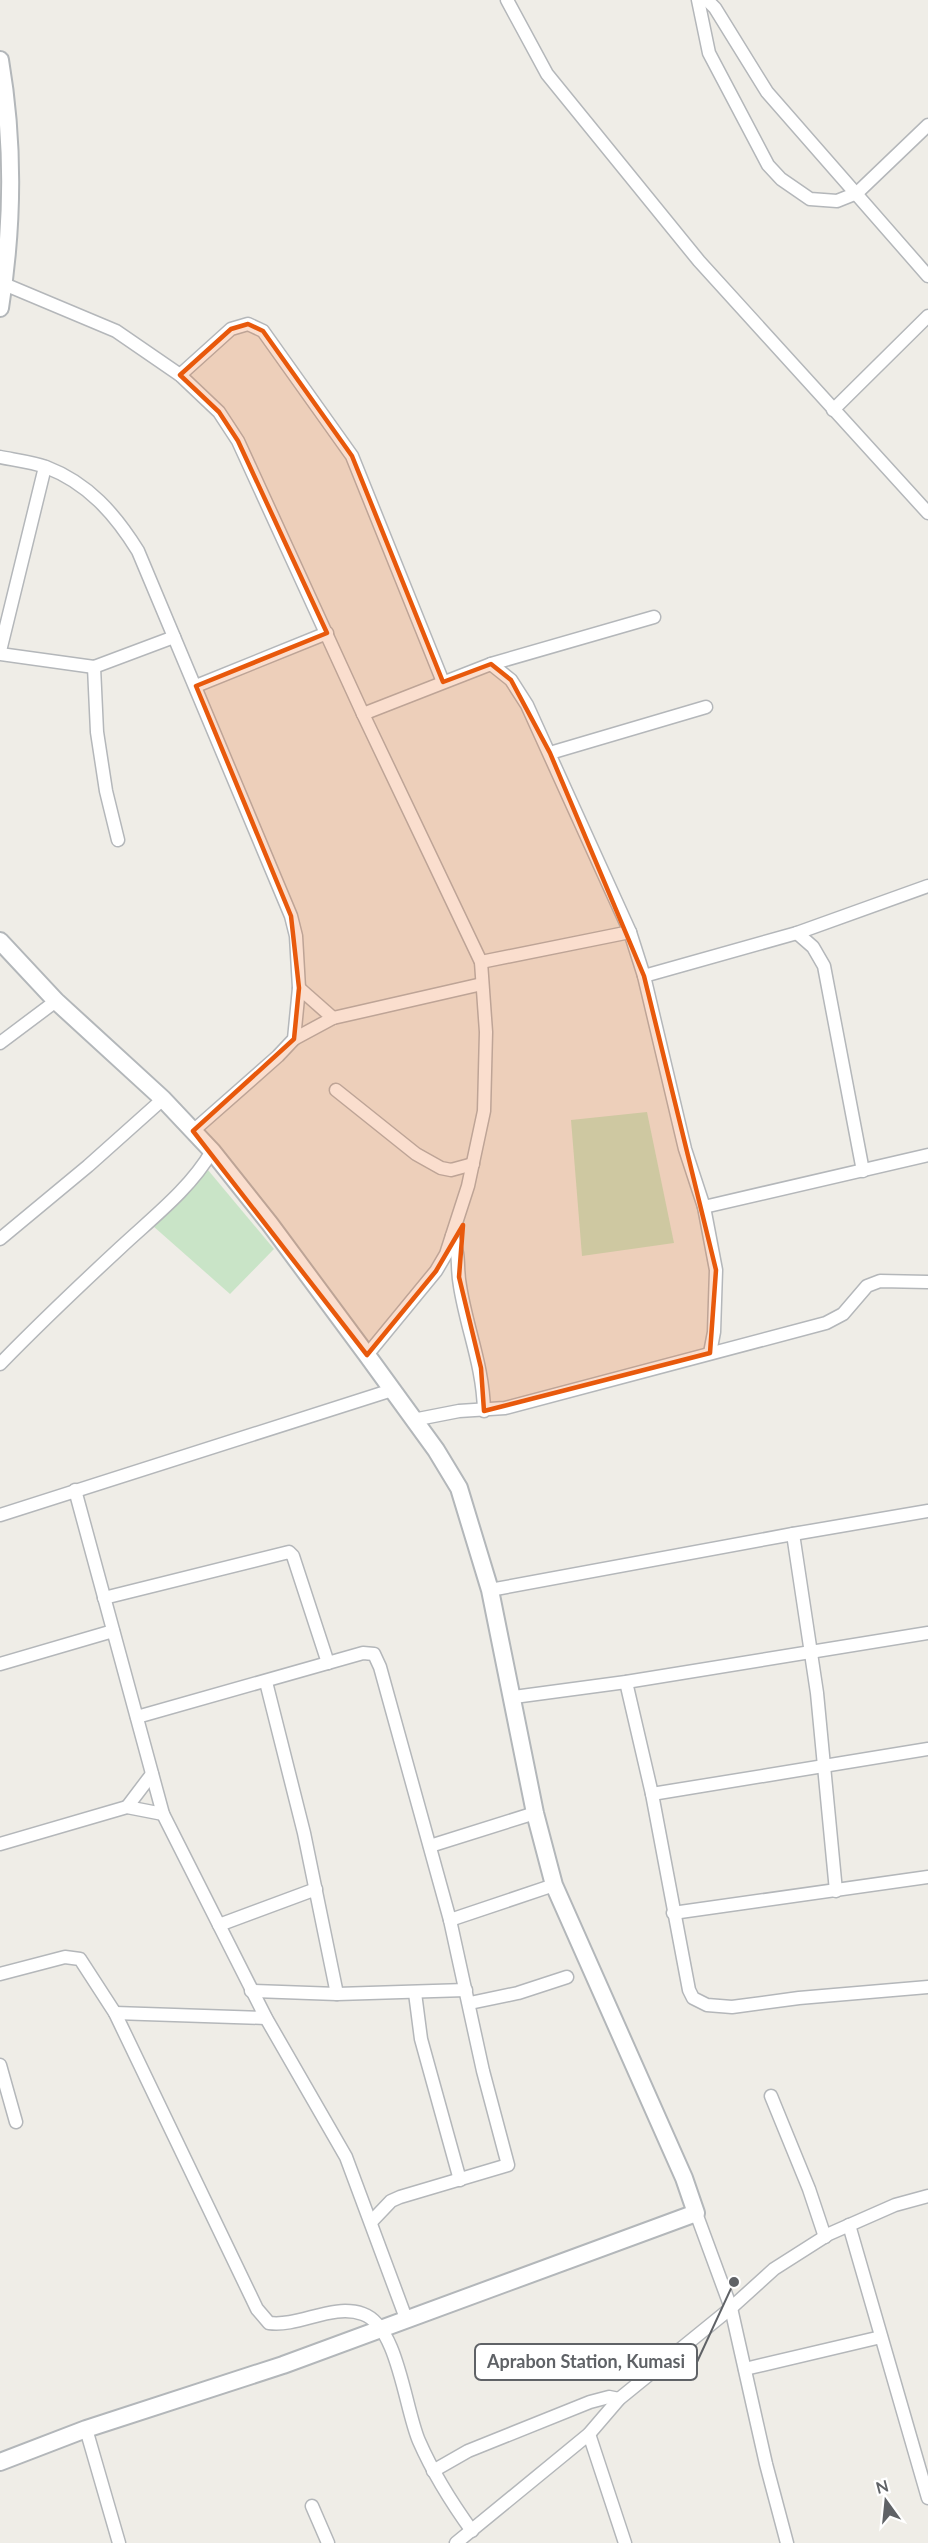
<svg xmlns="http://www.w3.org/2000/svg" width="928" height="2543" font-family="Lato,sans-serif">
<style>
.green{fill:#c9e4c7}
.lines{fill:none;stroke-linecap:round;stroke-linejoin:round}
.street-casing{stroke:#b4b7ba;stroke-width:15}
.secondary-casing{stroke:#b3b7ba;stroke-width:20}
.street{stroke:#fff;stroke-width:12}
.secondary{stroke:#fff;stroke-width:16}
.marked{fill:#e8590c;fill-opacity:0.2;stroke:#e8590c;stroke-width:4.5;stroke-linejoin:round}
.leader{fill:none;stroke:#5f6266;stroke-width:2}
.callout-dot{fill:#5f6266;stroke:#fff;stroke-width:2}
.callout{fill:#fff;stroke:#5f6266;stroke-width:2}
.callout-label{font-size:18px;text-anchor:middle;font-weight:bold;fill:#5f6266}
</style>
<rect width="100%" height="100%" fill="#efede7"/>
<!-- green -->
<g class="green">
<polygon points="647,1112 674,1243 582,1256 571,1120"/>
<polygon points="208,1170 274,1249 230,1294 153,1226"/>
</g>
<g class="lines">
<!-- street casing -->
<g class="street-casing">
<g id="street">
<polyline points="507,0 547,74 699,261 928,513"/>
<polyline points="698,0 709,53 768,165 781,179 810,199 837,201 857,193 928,125"/>
<polyline points="707,0 715,8 767,92 928,276"/>
<polyline points="4,284 116,331 180,375 219,412 238,441 363,714 481,962 486,1032 484,1111 468,1186 446,1254 436,1271 367,1355"/>
<polyline points="180,375 231,329 248,324 263,331 352,456 443,682"/>
<polyline points="833,410 928,316"/>
<path d="M0,457C15,460 32,462 46,467C88,483 115,514 138,551L291,916L296,936L299,988L294,1039L278,1056L193,1131"/>
<polyline points="0,651 45,467"/>
<polyline points="0,654 94,667 174,637"/>
<polyline points="491,664 654,617"/>
<polyline points="94,667 97,732 106,791 118,840"/>
<polyline points="196,686 327,633"/>
<polyline points="363,714 491,664 511,680 527,705 630,932 644,976 685,1149 704,1207 716,1270 714,1332 710,1353"/>
<polyline points="550,753 706,707"/>
<polyline points="797,933 813,947 824,966 863,1171"/>
<polyline points="481,962 630,932"/>
<polyline points="644,976 797,933 928,886"/>
<polyline points="299,988 333,1018"/>
<polyline points="294,1039 333,1018 482,984"/>
<polyline points="0,1043 56,1001"/>
<polyline points="336,1090 416,1154 441,1168 451,1170 473,1164"/>
<polyline points="704,1207 928,1155"/>
<path d="M452,1236C461,1259 456,1265 460,1286C467,1330 483,1365 484,1411"/>
<polyline points="0,1239 88,1166 163,1099"/>
<path d="M0,1364C39,1324 79,1286 120,1248C152,1218 190,1189 212,1151"/>
<polyline points="413,1420 459,1411 505,1408 826,1323 843,1314 867,1286 880,1281 928,1282"/>
<polyline points="75,1490 163,1814 266,2018 346,2157 407,2321"/>
<polyline points="0,1515 392,1390"/>
<polyline points="793,1534 817,1693 836,1891"/>
<polyline points="490,1590 793,1534 928,1511"/>
<polyline points="104,1598 289,1552 293,1556 328,1663"/>
<polyline points="0,1664 113,1631"/>
<polyline points="266,1682 304,1833 337,1994"/>
<polyline points="626,1682 652,1794 689,1990 693,1998 707,2005 732,2007 799,1998 928,1987"/>
<polyline points="514,1697 626,1682 928,1633"/>
<polyline points="137,1717 363,1653 374,1654 380,1667 450,1920 483,2071 508,2165 400,2197 391,2201 371,2222"/>
<polyline points="652,1794 928,1749"/>
<polyline points="127,1807 152,1774"/>
<polyline points="0,1844 127,1807 163,1814"/>
<polyline points="430,1846 535,1813"/>
<polyline points="673,1913 928,1877"/>
<polyline points="450,1920 554,1885"/>
<polyline points="219,1925 316,1889"/>
<path d="M0,1974L65,1957L80,1959L115,2013L257,2309L269,2323C300,2327 332,2303 363,2314C398,2326 405,2409 419,2441C433,2473 451,2502 472,2531"/>
<polyline points="251,1991 337,1994 466,1990"/>
<polyline points="415,1993 421,2039 460,2180"/>
<polyline points="470,2003 518,1993 567,1977"/>
<polyline points="115,2013 266,2018"/>
<polyline points="0,2065 16,2122"/>
<polyline points="771,2096 809,2189 825,2237"/>
<polyline points="696,2213 731,2308 766,2464 787,2543"/>
<polyline points="849,2225 928,2498"/>
<polyline points="745,2369 881,2337"/>
<polyline points="86,2429 119,2543"/>
<polyline points="589,2434 625,2543"/>
<polyline points="433,2471 468,2451 590,2402 609,2397 619,2399"/>
<polyline points="312,2506 328,2543"/>
<polyline points="456,2543 589,2434 619,2399 731,2308 774,2269 829,2234 895,2205 928,2196"/>
</g>
</g>
<!-- secondary casing -->
<g class="secondary-casing">
<g id="secondary">
<path d="M0,60C14,142 13,226 0,308"/>
<polyline points="0,941 56,1001 163,1099 212,1151 270,1224 367,1355 436,1450 459,1488 490,1590 535,1813 554,1885 684,2178 696,2213 283,2365 86,2429 0,2462"/>
</g>
</g>
<!-- street -->
<use href="#street" class="street"/>
<!-- secondary -->
<use href="#secondary" class="secondary"/>
</g>
<!-- marked area -->
<path class="marked" d="M248,324L263,331L352,456L443,682L491,664L511,680L550,753L644,976L716,1270L710,1353L484,1411L481,1368L459,1277L463,1225L436,1271L367,1355L193,1131L294,1039L299,988L291,916L196,686L327,633L238,441L219,412L180,375L231,329Z"/>
<!-- callouts -->
<path class="leader" d="M734 2282L697 2362"/>
<circle class="callout-dot" cx="734" cy="2282" r="6"/>
<rect class="callout" x="475" y="2344" width="222" height="36" rx="6"/>
<g class="callout-label">
<text x="586" y="2368">Aprabon Station, Kumasi</text>
</g>
<!-- north arrow -->
<g transform="translate(886 2501) rotate(345)" stroke="#ffffff" stroke-width="4.5" paint-order="stroke">
<path d="M0-4.5L10 22L0 15L-10 22Z" fill="#5f6266"/>
<text y="-9" font-size="16" font-weight="bold" text-anchor="middle" fill="#5f6266">N</text>
</g>
</svg>
